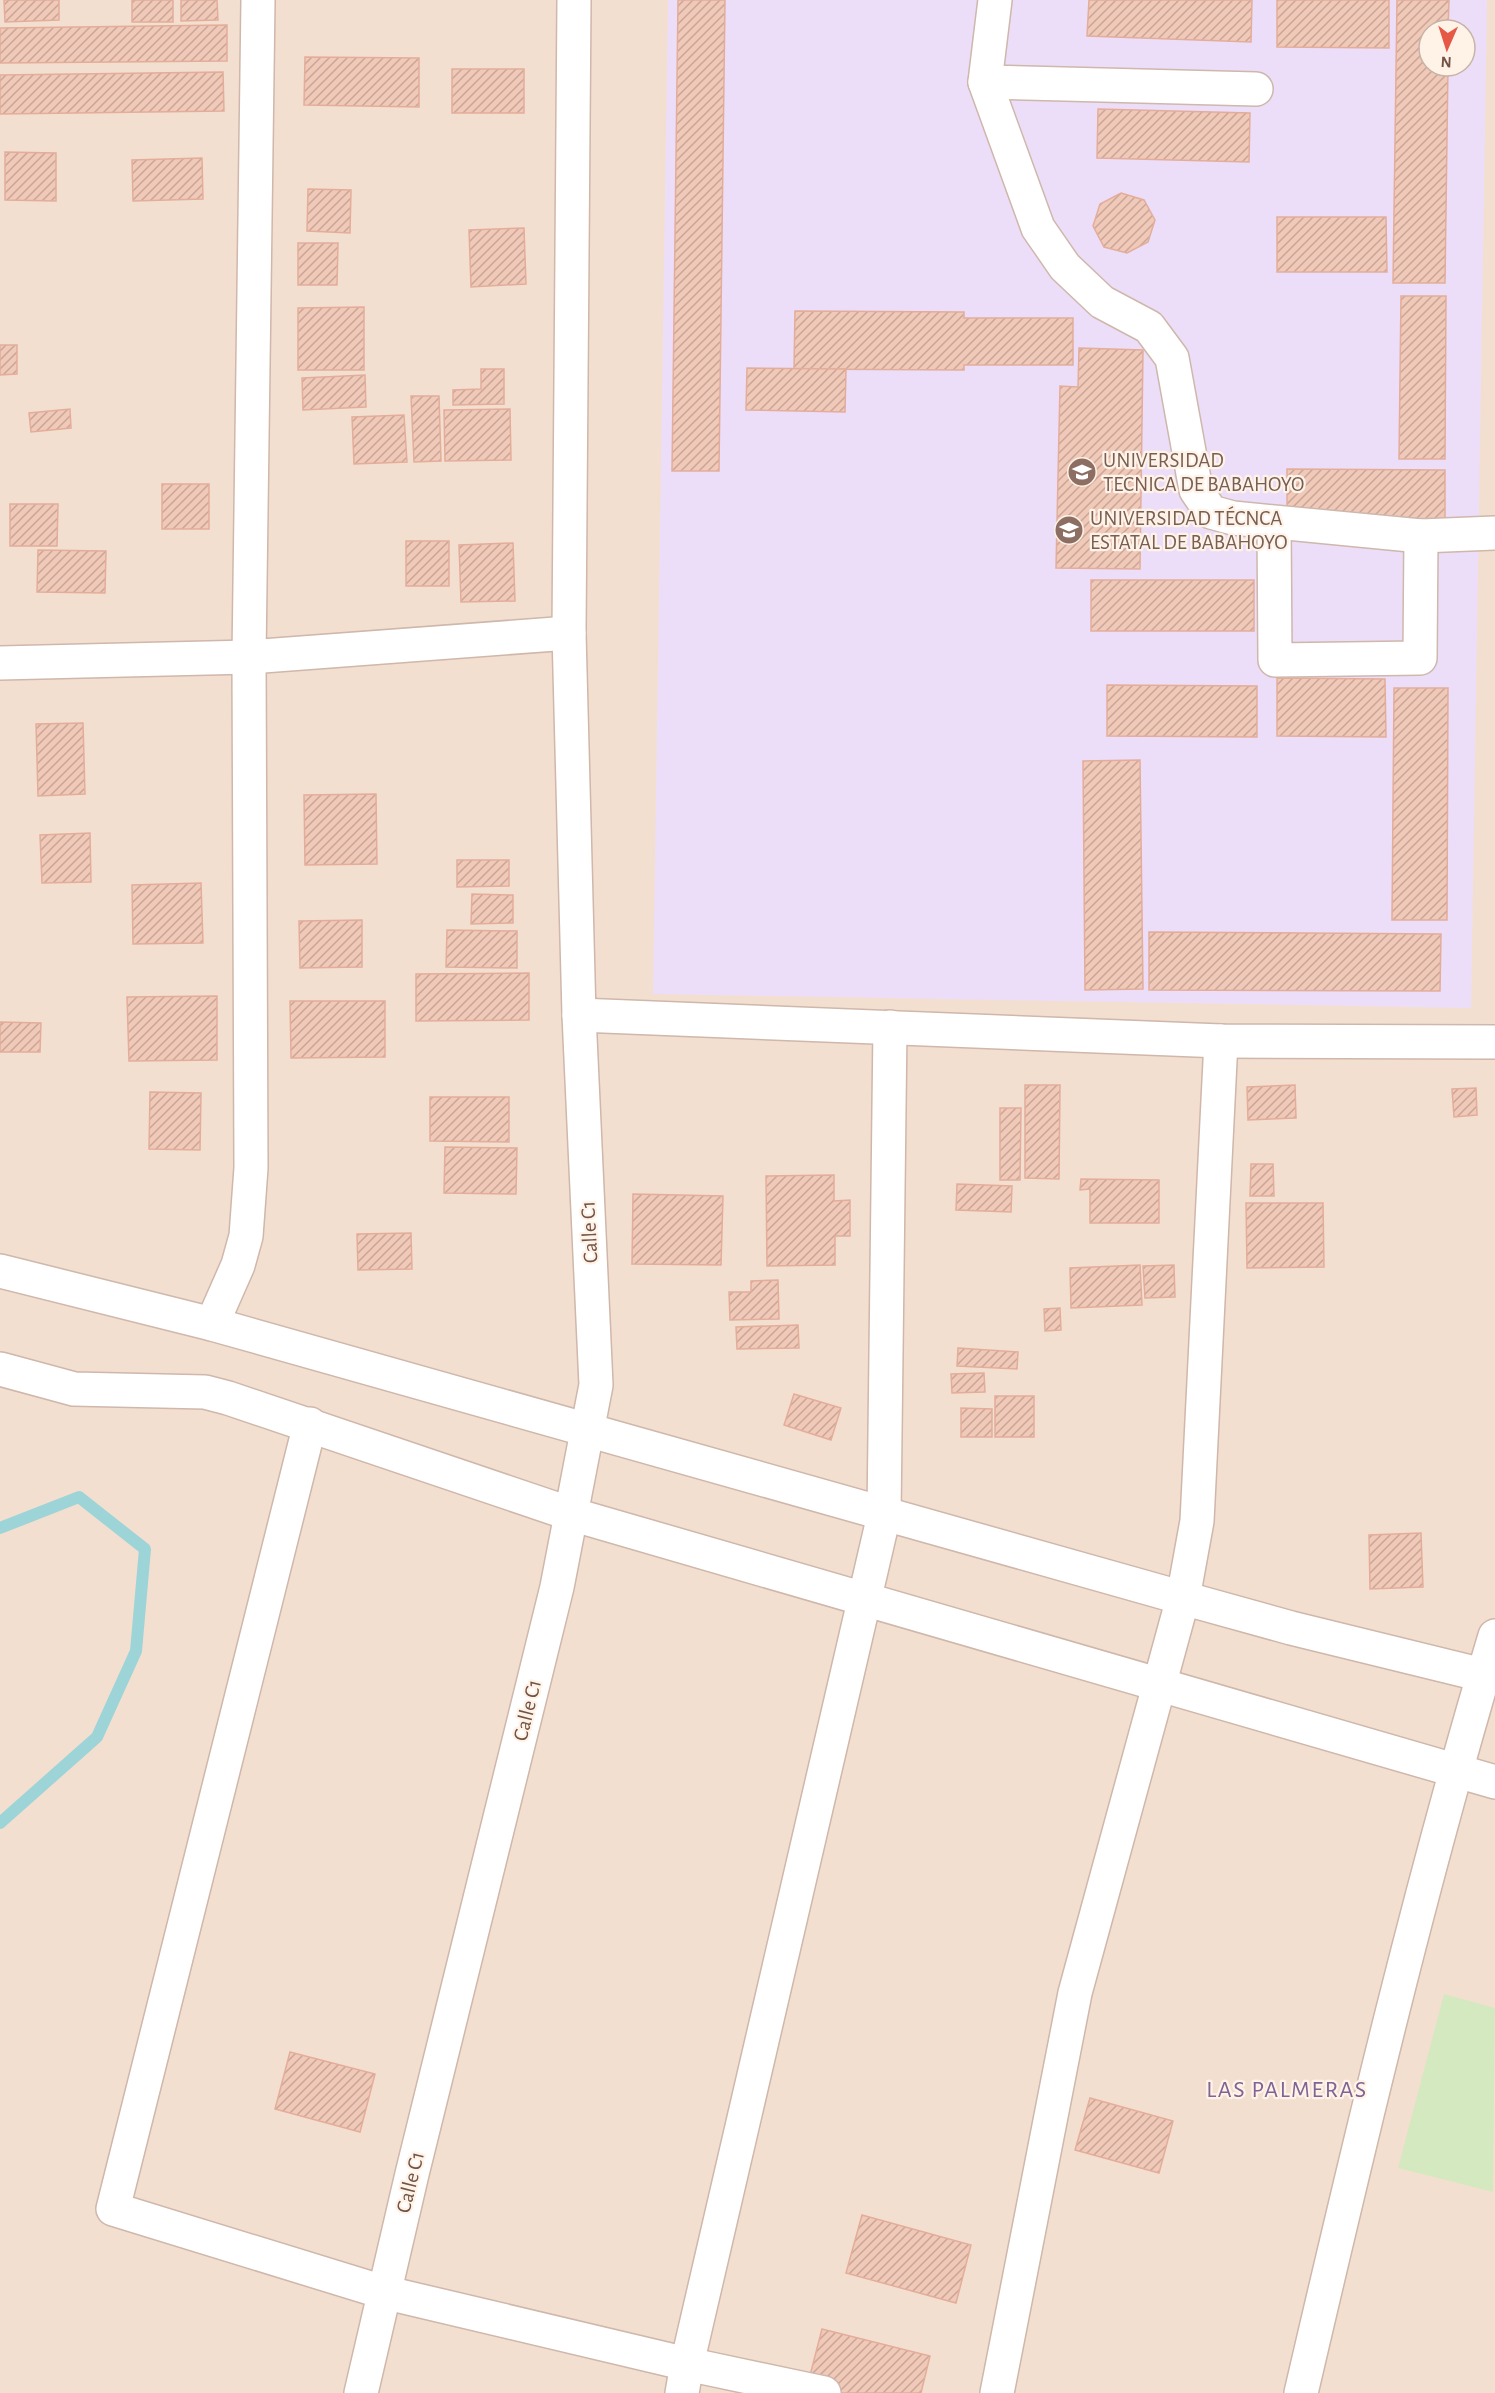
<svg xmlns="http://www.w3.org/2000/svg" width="1495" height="2393" font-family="'Alegreya Sans',sans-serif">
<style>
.residential{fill:#f3dfd0;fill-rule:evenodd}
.education{fill:#ecdef8;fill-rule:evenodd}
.pitch{fill:#d5e9c0}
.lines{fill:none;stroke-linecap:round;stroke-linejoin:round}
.stream{stroke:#9dd4d7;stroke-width:12}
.building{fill:url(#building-hatch);stroke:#e4ad9a;stroke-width:1.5}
.minor-casing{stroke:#cfb7ab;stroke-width:36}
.minor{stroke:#fff;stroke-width:33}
.labels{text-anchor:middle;stroke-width:4.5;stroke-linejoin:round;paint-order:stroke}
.education-label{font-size:21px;fill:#785e54;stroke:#fff3e7;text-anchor:start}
.street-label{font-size:21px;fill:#735348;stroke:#fff3e7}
.quarter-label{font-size:24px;letter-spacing:1.5px;fill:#806496;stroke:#fff3e7}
</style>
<defs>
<pattern id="building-hatch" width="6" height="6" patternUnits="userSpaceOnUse" patternTransform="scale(1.5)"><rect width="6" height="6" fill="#f1c9b9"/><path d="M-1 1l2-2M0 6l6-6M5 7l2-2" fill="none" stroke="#c8a698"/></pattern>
</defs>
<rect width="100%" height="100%" fill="#fcefe1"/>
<!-- residential -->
<path class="residential" d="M0,0H1495V2393H0ZM1429,30H1465V66H1429Z"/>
<!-- education -->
<path class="education" d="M668,0H1487L1471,1008L653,994ZM1429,30H1465V66H1429Z"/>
<!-- pitch -->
<polygon class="pitch" points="1444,1994 1495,2008 1493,2192 1398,2168"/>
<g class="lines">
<!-- stream -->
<polyline class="stream" points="0,1528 79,1497 145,1549 136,1651 97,1737 0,1823"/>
</g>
<!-- building -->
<g class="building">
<polygon points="4,0 59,0 59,20 5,22"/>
<rect x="132" y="0" width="41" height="22"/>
<polygon points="181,0 217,0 218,20 181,21"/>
<polygon points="678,0 725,0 719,471 672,471"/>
<polygon points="1089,0 1252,0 1251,42 1087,36"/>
<polygon points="1277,0 1389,0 1389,48 1277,47"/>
<polygon points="1397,0 1449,0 1448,30 1429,30 1429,66 1448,66 1445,283 1393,283"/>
<polygon points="227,25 227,61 0,63 0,28"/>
<polygon points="305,57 419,58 419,107 304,105"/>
<rect x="452" y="69" width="72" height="44"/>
<polygon points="223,72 224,111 0,114 0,75"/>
<polygon points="1098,109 1250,113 1249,162 1097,158"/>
<polygon points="5,152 56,153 56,201 5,200"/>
<polygon points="202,158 203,199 133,201 132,160"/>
<polygon points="308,189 351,190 350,233 307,231"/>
<polygon points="1121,193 1144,200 1155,220 1148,242 1127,253 1104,247 1093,226 1100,204"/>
<polygon points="1277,217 1386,217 1387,272 1277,272"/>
<polygon points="524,228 526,284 471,287 469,230"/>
<polygon points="298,243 338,243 337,285 298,285"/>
<polygon points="1401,296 1446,296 1445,459 1399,459"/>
<polygon points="364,307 364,370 298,370 298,308"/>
<polygon points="795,311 964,312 964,318 1073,318 1073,365 964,365 964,370 794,369"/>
<polygon points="0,345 17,345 17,374 0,375"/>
<polygon points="1079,348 1143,350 1140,569 1056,568 1060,386 1078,387"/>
<polygon points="747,368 846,369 845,412 746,410"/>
<polygon points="481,369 504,369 504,404 453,405 453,390 481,389"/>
<polygon points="365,375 366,407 303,410 302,378"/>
<polygon points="411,396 439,396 441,461 414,462"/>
<polygon points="70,409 71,428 31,432 29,413"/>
<polygon points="510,409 511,460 445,461 444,410"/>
<polygon points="404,415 407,462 354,464 352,417"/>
<polygon points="1287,469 1445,470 1445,519 1287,519"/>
<rect x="162" y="484" width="47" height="45"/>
<polygon points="10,504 58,504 57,546 10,546"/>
<rect x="406" y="541" width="43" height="45"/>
<polygon points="513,543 515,601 461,602 459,545"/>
<polygon points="38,550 106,551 105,593 37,592"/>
<rect x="1091" y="580" width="163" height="51"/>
<polygon points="1277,678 1385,679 1386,737 1277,736"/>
<polygon points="1107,685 1257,686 1257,737 1107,736"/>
<polygon points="1394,688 1448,688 1447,920 1392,920"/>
<polygon points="83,723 85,794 38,796 36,724"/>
<polygon points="1140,760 1143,989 1085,990 1083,761"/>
<polygon points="376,794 377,864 305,865 304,795"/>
<polygon points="90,833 91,882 42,883 40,835"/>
<polygon points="457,860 509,860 509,886 457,887"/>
<polygon points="201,883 203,943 133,944 132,885"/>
<polygon points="472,894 513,895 513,923 471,924"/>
<polygon points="362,920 362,967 300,968 299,921"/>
<polygon points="447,930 517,931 517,968 446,967"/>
<polygon points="1149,932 1441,934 1440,991 1149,990"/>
<polygon points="529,973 529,1020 416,1021 416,974"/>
<polygon points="217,996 217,1060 129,1061 127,997"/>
<polygon points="290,1001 385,1001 385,1057 291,1058"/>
<polygon points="0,1022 41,1023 40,1052 0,1052"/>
<polygon points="1025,1085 1060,1085 1059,1179 1025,1178"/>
<polygon points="1295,1085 1296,1118 1248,1120 1247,1087"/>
<polygon points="1476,1088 1477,1115 1454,1117 1452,1089"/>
<polygon points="150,1092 201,1093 200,1150 149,1149"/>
<polygon points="430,1097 509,1097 509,1142 430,1141"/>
<polygon points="1000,1108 1021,1108 1020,1180 1000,1180"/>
<polygon points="445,1147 517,1148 516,1194 444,1193"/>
<polygon points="1251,1164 1273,1164 1274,1196 1250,1196"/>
<polygon points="834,1175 834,1201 850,1200 850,1236 835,1236 835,1265 767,1266 766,1176"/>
<polygon points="1081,1179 1159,1180 1159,1223 1090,1223 1090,1189 1080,1190"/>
<polygon points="957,1184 1012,1186 1011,1212 956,1210"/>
<polygon points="633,1194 723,1196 721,1265 632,1264"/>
<polygon points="1246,1203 1323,1203 1324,1267 1247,1268"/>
<polygon points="411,1233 412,1269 358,1270 357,1234"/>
<polygon points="1140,1265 1142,1305 1071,1308 1070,1268"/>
<polygon points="1174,1265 1175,1297 1145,1298 1143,1266"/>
<polygon points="778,1280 779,1319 730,1320 729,1292 751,1292 751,1281"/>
<polygon points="1060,1308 1061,1330 1045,1331 1044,1309"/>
<polygon points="798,1325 799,1348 737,1349 736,1327"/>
<polygon points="958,1348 1018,1352 1017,1369 957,1366"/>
<polygon points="984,1373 985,1392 952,1393 951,1374"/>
<polygon points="794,1394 841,1408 831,1440 784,1425"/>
<rect x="995" y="1396" width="39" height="41"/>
<polygon points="961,1408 992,1409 992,1437 961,1437"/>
<polygon points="1421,1533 1423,1587 1370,1589 1369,1535"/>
<polygon points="290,2052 375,2074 360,2132 275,2109"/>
<polygon points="1090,2098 1173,2121 1159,2173 1075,2150"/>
<polygon points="862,2215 971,2245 956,2303 846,2273"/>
<polygon points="822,2329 930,2356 921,2393 830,2393 807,2387"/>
</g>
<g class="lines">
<!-- minor casing -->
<g class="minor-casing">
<g id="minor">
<polyline points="995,0 985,82 1038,228 1065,267 1102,302 1149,327 1172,358 1196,490 1211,512 1233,518 1421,536 1495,533"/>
<polyline points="985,82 1256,89"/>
<polyline points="1274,523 1275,660 1420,658 1421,536"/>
<polyline points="0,663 249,657 569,633"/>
<polyline points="579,1015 1221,1041 1495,1042"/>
<polyline points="0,1271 212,1324 1183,1598 1291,1628 1495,1678"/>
<polyline points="212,1324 238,1265 246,1236 251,1168 249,657 258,0"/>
<polyline points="0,1369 74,1389 205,1392 228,1398 571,1514 1495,1782"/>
<polyline points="310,1424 113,2209 383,2292 687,2364 824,2393"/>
<polyline points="361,2393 412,2174 557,1587 596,1385 579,1015 569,633 574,0"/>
<polyline points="682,2393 687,2364 884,1515 890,1027"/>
<polyline points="997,2393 1075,1993 1183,1598 1197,1521 1221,1041"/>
<path d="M1301,2393C1360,2140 1420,1886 1495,1636"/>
</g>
</g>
<!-- minor -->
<use href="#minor" class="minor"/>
</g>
<!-- icons -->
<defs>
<g id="university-disc" transform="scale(1.5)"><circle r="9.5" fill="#8d6e63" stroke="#fff3e7"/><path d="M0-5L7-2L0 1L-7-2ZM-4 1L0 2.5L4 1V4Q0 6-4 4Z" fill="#fff"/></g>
</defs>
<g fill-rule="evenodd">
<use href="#university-disc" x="1082" y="472"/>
<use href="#university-disc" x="1069" y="530"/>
</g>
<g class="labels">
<!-- education labels -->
<g class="education-label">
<text x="1103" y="467">UNIVERSIDAD<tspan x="1103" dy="24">TECNICA DE BABAHOYO</tspan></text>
<text x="1090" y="525">UNIVERSIDAD TÉCNCA<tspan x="1090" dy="24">ESTATAL DE BABAHOYO</tspan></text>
</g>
<!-- street labels -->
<g class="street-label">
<text transform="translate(589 1232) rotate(-93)" y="7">Calle C1</text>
<text transform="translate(527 1710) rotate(-76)" y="7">Calle C1</text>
<text transform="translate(410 2182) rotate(-76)" y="7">Calle C1</text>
</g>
<!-- quarter labels -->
<g class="quarter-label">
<text x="1287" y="2097">LAS PALMERAS</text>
</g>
</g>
<!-- north arrow -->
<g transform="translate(1447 48) rotate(183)"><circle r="28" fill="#fff3e7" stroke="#c7b3a7" stroke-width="1.5"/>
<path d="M0-4.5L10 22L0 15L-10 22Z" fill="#e65846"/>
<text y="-9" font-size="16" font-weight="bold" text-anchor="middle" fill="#735348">N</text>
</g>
</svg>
